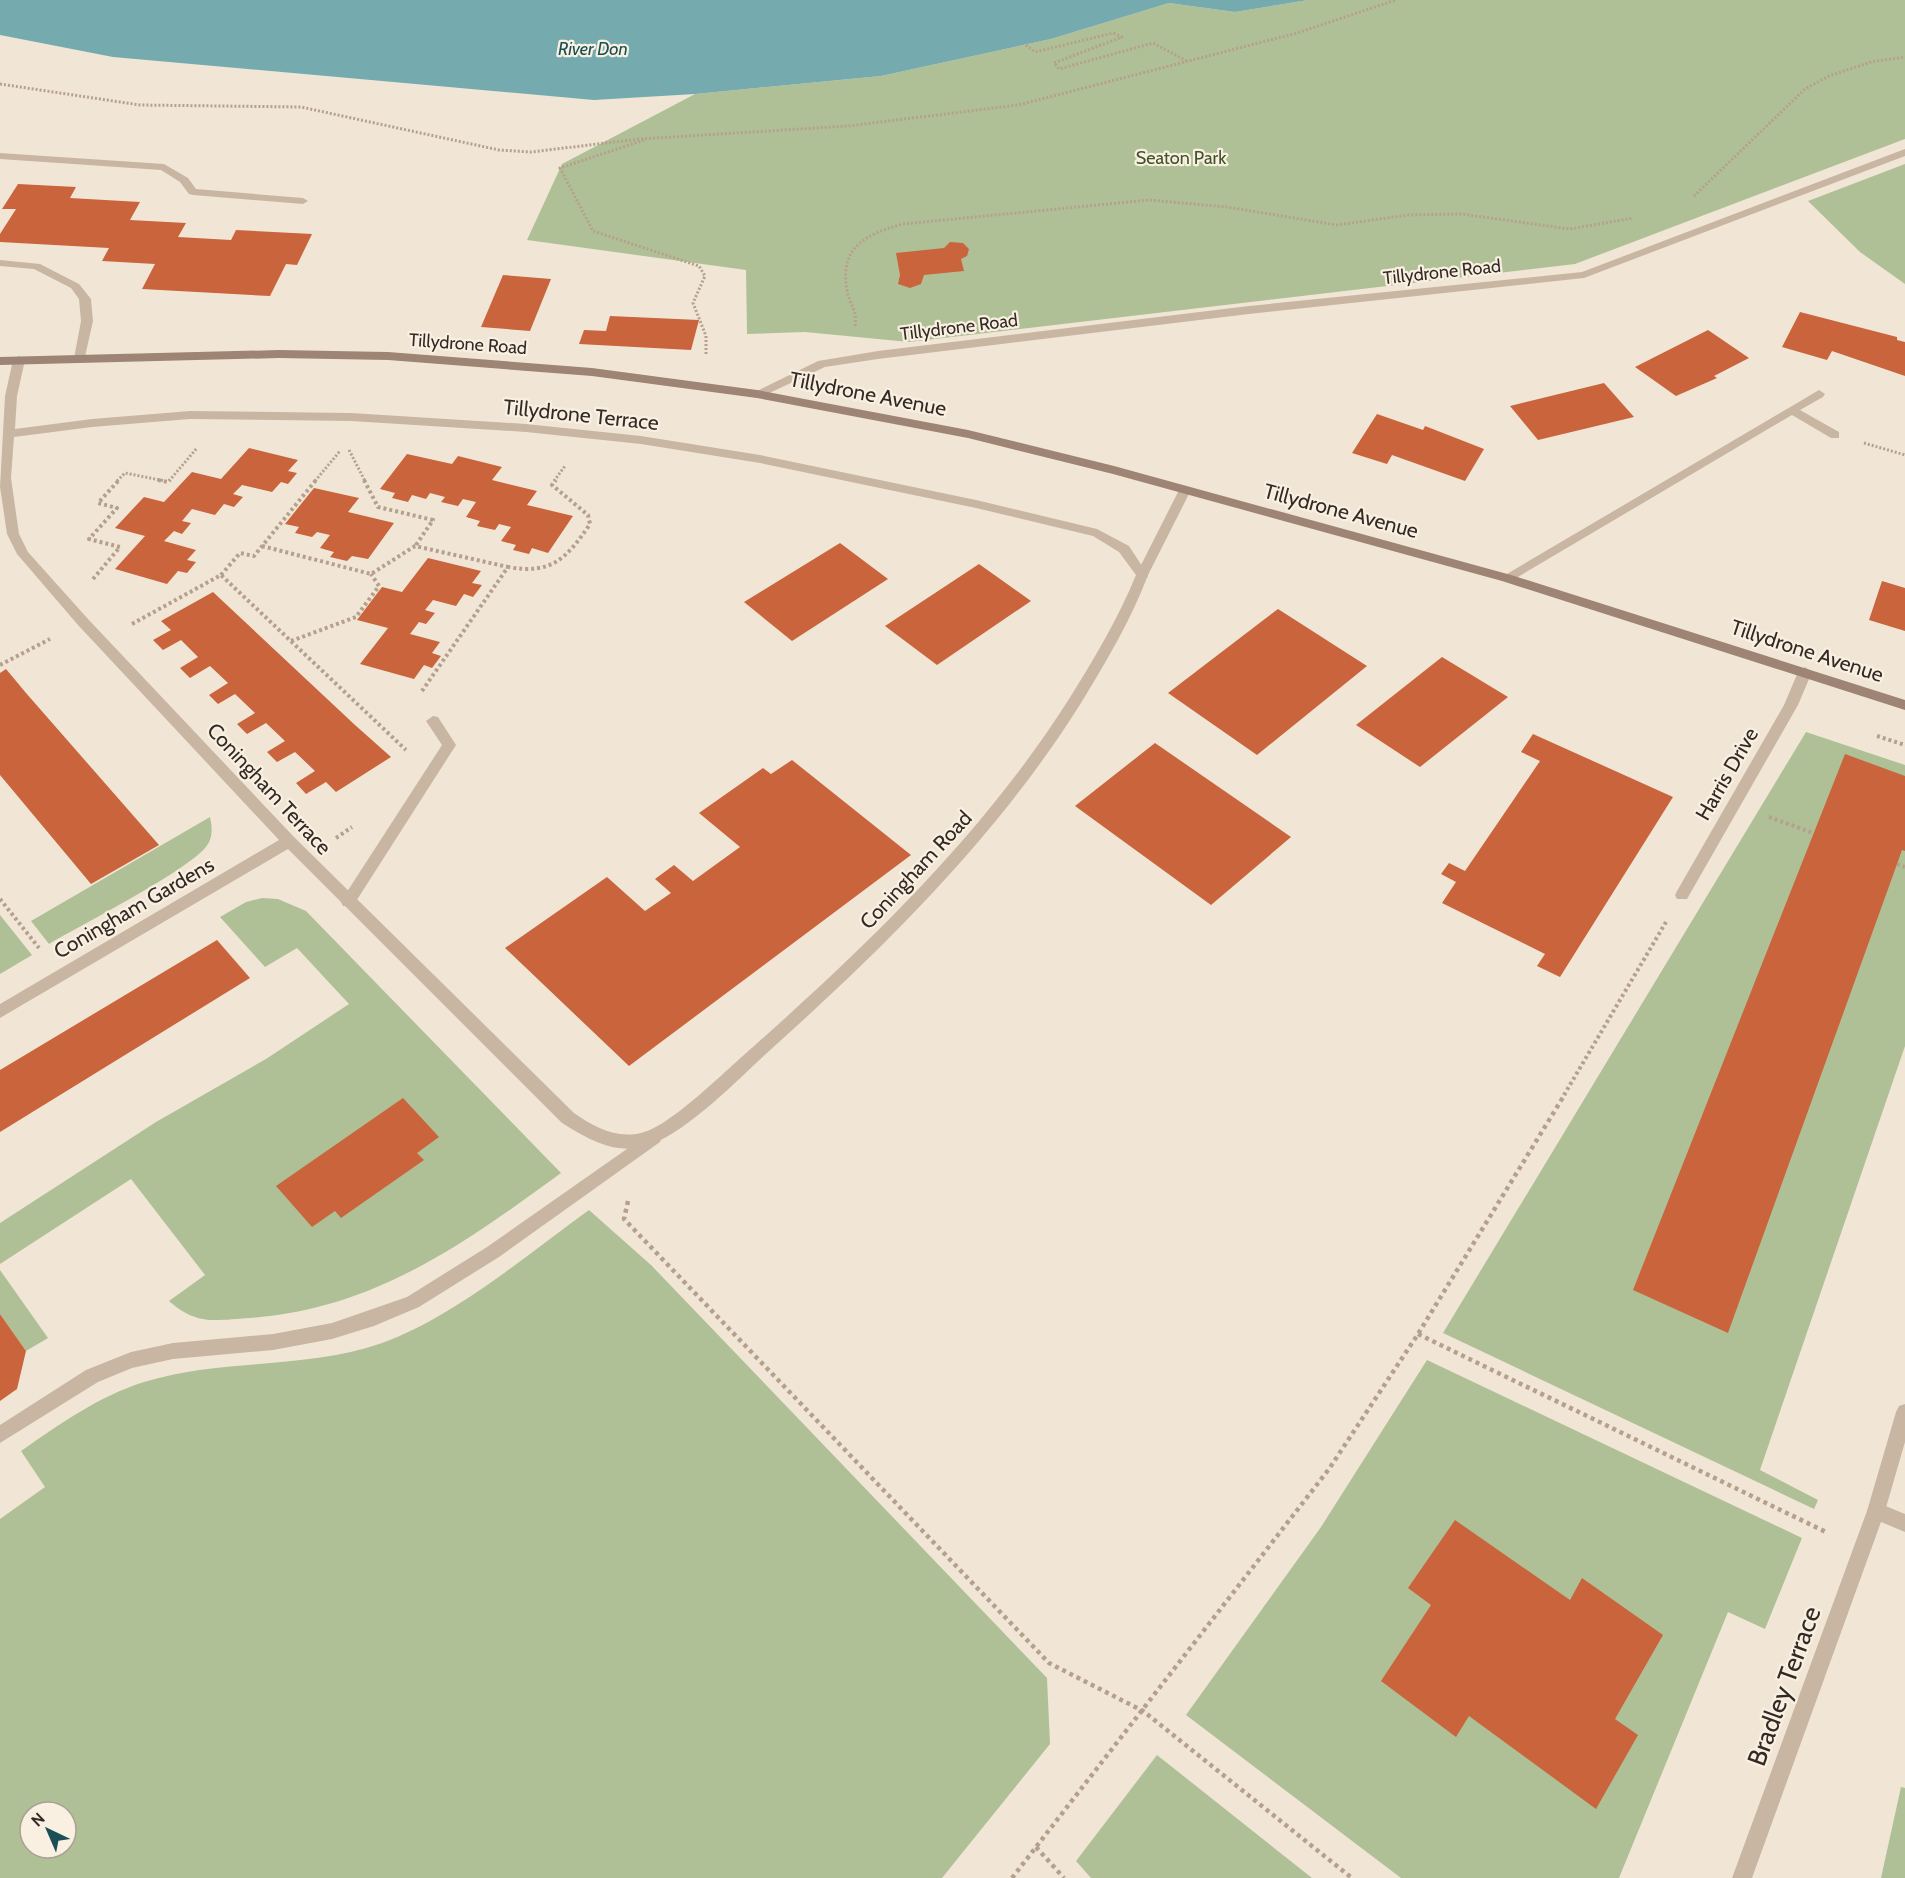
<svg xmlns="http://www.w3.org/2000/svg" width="1905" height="1878" font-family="Cabin,sans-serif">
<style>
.green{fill:#b0c096;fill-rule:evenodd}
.water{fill:#75aaaf}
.building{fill:#c9643c}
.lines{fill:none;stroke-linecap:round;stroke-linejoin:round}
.path-far2{stroke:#b5a08d;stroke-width:3;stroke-dasharray:2 2;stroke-linecap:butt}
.path-far1{stroke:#b5a08d;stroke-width:4;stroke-dasharray:3 3;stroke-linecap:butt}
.path{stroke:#b5a08d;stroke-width:4.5;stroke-dasharray:4 4;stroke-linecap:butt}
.lane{fill:#c9b6a2;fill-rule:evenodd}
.street{fill:#c9b6a2;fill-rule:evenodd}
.secondary{fill:#9d8474;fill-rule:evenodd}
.labels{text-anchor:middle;stroke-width:4.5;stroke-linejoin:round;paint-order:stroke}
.far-water-label{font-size:18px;font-style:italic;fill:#1a4f56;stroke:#f9f0e2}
.far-park-label{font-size:18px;fill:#415328;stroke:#f9f0e2}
.far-street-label{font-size:18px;fill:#342a25;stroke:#f9f0e2}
.street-label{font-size:21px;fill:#342a25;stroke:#f9f0e2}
.near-street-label{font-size:26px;fill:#342a25;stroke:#f9f0e2}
</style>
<rect width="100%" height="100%" fill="#f1e6d6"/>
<!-- green -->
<g class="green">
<polygon points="1308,0 1905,0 1905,139 1575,264 909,342 805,332 747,334 746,270 527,240 562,164 695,94 881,76 1051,39 1169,3 1235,12"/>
<polygon points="1905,164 1905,284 1860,252 1808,201"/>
<polygon points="1806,732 1905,765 1905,1046 1760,1470 1818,1500 1814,1509 1443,1333"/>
<path d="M210,817C212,826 213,836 208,844C194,868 79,926 49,944L31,921Z"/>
<path d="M262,898L278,899L306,911L561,1173C464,1244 374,1309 250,1318C215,1320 197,1326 169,1301L205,1275L131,1179L0,1264V1223L156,1122L266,1059L349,1004L297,948L265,967L220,917L246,902Z"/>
<polygon points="0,915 32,955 0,974"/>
<path d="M589,1210L651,1265L1047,1678L1050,1744L942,1878H0V1519L45,1487L21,1451C60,1424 99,1396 144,1382C222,1358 305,1370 382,1343C454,1317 527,1255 589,1210ZM30,1812H66V1848H30Z"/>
<polygon points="0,1270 48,1338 26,1351 0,1314"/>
<polygon points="1427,1360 1802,1538 1765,1629 1728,1612 1619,1878 1401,1878 1186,1715 1321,1527"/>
<polygon points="1157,1755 1312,1878 1091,1878 1076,1861"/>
<polygon points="1901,1787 1905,1788 1905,1878 1881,1878"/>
</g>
<!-- water -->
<polygon class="water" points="0,0 1308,0 1235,12 1169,3 1051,39 881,76 695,94 594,100 113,57 0,35"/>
<!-- building -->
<g class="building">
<polygon points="18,184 76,187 70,198 140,202 130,220 186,223 178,237 231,240 236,230 312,234 297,265 286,264 270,296 142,289 155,264 102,261 109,248 0,242 0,234 16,209 2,209"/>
<polygon points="950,242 963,243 969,249 967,256 961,259 964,271 924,275 921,284 910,288 898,284 900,275 896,253 944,248"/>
<polygon points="503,275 551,279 530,331 481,327"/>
<polygon points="1800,312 1897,337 1897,340 1905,342 1905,376 1832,351 1827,360 1782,347"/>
<polygon points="610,316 699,320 691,350 579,344 584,330 606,331"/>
<polygon points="1708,330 1749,358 1714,376 1717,378 1676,396 1635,367"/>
<polygon points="1604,383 1634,417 1538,440 1510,406"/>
<polygon points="1377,414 1423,430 1425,426 1484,449 1465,481 1392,455 1387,464 1352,453"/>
<polygon points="249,448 298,460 288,471 297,473 288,484 281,482 272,492 242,485 233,494 243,497 234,507 224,504 215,515 192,509 182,521 191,523 182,534 174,531 164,541 196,550 187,560 196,562 187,573 178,571 167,584 115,569 145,536 115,528 144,497 164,502 192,472 221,479"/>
<polygon points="407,454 452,464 458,456 502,467 492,480 537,491 527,505 573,516 548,553 532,548 529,554 513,550 516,545 501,541 511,527 499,524 495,530 477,526 480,521 466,517 476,502 463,499 458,506 441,502 445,497 430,493 426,499 412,495 408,502 392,498 395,493 380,489"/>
<polygon points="314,488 359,498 348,512 394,523 368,559 352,556 347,561 330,557 334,552 320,548 330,535 317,532 312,537 295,533 299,527 285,524"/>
<polygon points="840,543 888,579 792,641 744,602"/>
<polygon points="428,558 481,571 472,583 482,585 473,597 464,594 456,606 433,600 425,610 435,613 426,624 419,622 410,634 440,642 432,653 441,656 432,668 424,665 414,679 360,664 388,628 357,620 382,587 402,592"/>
<polygon points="979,564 1031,601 937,665 885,626"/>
<polygon points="1882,581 1905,588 1905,631 1869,620"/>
<polygon points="213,592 355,725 391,757 336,792 326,782 306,794 296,783 315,771 295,752 277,762 267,752 285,741 266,723 247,734 237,724 255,713 235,694 218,704 209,695 228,683 210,666 190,678 180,668 198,657 181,640 163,650 153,640 171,630 161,621"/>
<polygon points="1278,609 1367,666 1257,755 1168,693"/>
<polygon points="1442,657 1508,697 1420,767 1356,725"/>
<polygon points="6,669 26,693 159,845 91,884 0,775 0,673"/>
<polygon points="1533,734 1673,797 1560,977 1537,966 1545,954 1442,903 1456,882 1441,874 1449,863 1465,871 1540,761 1521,752"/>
<polygon points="1155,743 1291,837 1211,905 1075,806"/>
<polygon points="1845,754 1905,776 1905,851 1902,850 1892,878 1728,1333 1633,1290"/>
<polygon points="792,760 911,855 629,1066 505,948 607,877 645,911 671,893 655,879 674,865 693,881 740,847 699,813 763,768 771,774"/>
<polygon points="217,940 250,978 0,1132 0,1070"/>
<polygon points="403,1098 439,1137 417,1153 424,1160 341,1218 335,1211 312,1227 276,1186"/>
<polygon points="0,1314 26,1351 17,1389 0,1401"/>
<polygon points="1455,1520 1570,1600 1582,1578 1663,1635 1615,1719 1638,1735 1596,1809 1469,1716 1456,1737 1381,1681 1431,1605 1408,1588"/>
</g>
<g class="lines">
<!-- path-far2 -->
<g class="path-far2">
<polyline points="1026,45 1035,52 1113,33 1122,37 1054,63 1059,69 1153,43 1187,61"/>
<polyline points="0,84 140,105 301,107 499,150 531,152 639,139 848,126 1018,105 1297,33 1396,0"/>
<polyline points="644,140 560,168 593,231 699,266 705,276 693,303 706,336 706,355"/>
<polyline points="1694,196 1805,89 1829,76 1871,62 1905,57"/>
<path d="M855,326C858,311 849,304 847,290C839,246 867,234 903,224L1149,200L1227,207L1337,225L1408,215L1461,214L1570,229L1633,218"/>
<polyline points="1864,443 1905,455"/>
<polyline points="349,450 365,481"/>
<polyline points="117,481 125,473 165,481"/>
<polyline points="169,481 197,448"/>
<polyline points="315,481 340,451"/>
<polyline points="554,481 565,466"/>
</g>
<!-- path-far1 -->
<g class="path-far1">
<polyline points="158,480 168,482 170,480"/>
<polyline points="364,480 378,507 433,520 416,545"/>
<polyline points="262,546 371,574 415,546 508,567"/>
<polyline points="221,575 240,553 254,556 316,480"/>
<polyline points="93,579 120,547 89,539 117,508 98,503 119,480"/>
<polyline points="132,624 221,575 406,750"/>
<polyline points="291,641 356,617 379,586 371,574"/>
<polyline points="0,665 50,639"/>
<path d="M422,691L508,567C552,575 567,558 590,524L588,515L552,485L556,480"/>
<polyline points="1877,736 1905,745"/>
<polyline points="1769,817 1813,833"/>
<polyline points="336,838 352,827"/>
<polyline points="1897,864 1905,867"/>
<polyline points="0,899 39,948"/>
<polyline points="1564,1095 1666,922"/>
</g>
<!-- path -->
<g class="path">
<polyline points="628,1201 624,1219 1049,1663 1143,1711 1352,1878"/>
<polyline points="1418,1334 1828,1533"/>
<polyline points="1036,1847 1064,1878"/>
<polyline points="1012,1878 1329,1469 1418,1334 1565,1094"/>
</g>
<!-- lane -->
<g class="lane">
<polygon points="0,153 164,164 188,178 196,189 303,198 308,201 303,204 193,195 189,194 180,182 161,170 0,159"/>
<polygon points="0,260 40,264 79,284 91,299 93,321 84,361 76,361 74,358 81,321 79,299 71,288 34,269 0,266"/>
<polygon points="1185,486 1191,490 1148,575 1147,578 1137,578 1136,575 1179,490"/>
<polygon points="1805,667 1812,672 1798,705 1687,899 1677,899 1675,895 1677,891 1784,705 1798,672"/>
<polygon points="433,716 438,717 456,745 353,906 343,906 341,902 343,898 442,745 426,721"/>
<polygon points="654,1130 660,1132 662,1137 660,1142 499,1257 419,1307 374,1326 332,1339 273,1350 173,1359 132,1368 98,1382 0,1443 0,1425 86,1370 131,1352 173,1343 273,1334 332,1323 407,1297 487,1247"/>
<polygon points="1905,1404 1905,1442 1885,1511 1882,1517 1876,1520 1870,1517 1867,1511 1896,1412 1899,1406"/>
</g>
<!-- street -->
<g class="street">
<polygon points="1905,149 1905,156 1584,278 1249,314 878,359 825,367 761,397 757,398 751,394 818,361 878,351 1249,306 1582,272"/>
<path d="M19,356L25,360L17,396L15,429L92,419L190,411L351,413L526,424L641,436L760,455L976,500L1097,529L1129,546L1148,575C1131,620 1106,662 1081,703C997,837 885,947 768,1052C736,1081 683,1137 642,1147C613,1154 586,1138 562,1123L288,849L0,1018V1004L279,840L78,625L17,554L7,534L0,487L5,396L13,360ZM190,419L351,421L526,432L641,444L760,463L976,508L1093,536L1119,552L1136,575C1118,619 1094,659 1069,699C982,836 866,947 745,1054C722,1074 669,1127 641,1133C616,1139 594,1127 574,1113L294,837L88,619L28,552L19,534L11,478L14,437L92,427Z"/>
<polygon points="1819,390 1825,394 1823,397 1800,410 1839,432 1839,438 1831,438 1792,415 1511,581 1506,582 1500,578"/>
<polygon points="1876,1502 1905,1514 1905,1532 1881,1522 1752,1878 1732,1878 1867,1511 1870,1505"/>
</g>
<!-- secondary -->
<polygon class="secondary" points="279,350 388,352 592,368 757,390 968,430 1114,466 1511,575 1905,700 1905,710 1502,581 1113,474 968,438 757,398 592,376 388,360 279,358 0,365 0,357"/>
</g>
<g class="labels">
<!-- far-water labels -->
<g class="far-water-label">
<text x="593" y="55">River Don</text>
</g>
<!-- far-park labels -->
<g class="far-park-label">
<text x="1181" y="164">Seaton Park</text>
</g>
<!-- far-street labels -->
<g class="far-street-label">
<text transform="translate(1442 272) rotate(-6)" y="6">Tillydrone Road</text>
<text transform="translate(959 327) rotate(-7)" y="6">Tillydrone Road</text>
<text transform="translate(468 344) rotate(4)" y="6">Tillydrone Road</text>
</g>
<!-- street labels -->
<g class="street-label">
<text transform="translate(868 394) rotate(11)" y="7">Tillydrone Avenue</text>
<text transform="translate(581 415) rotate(6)" y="7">Tillydrone Terrace</text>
<text transform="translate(1341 511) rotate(15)" y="7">Tillydrone Avenue</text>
<text transform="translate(1807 651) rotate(18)" y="7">Tillydrone Avenue</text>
<text transform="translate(1727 774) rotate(-60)" y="7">Harris Drive</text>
<text transform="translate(269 789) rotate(47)" y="7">Coningham Terrace</text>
<text transform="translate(916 870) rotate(-47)" y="7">Coningham Road</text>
<text transform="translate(134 908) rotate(-30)" y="7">Coningham Gardens</text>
</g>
<!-- near-street labels -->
<g class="near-street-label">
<text transform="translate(1784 1686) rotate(-70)" y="9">Bradley Terrace</text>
</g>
</g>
<!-- north arrow -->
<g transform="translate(48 1830) rotate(316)"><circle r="28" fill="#f9f0e2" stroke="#aaa196" stroke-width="1.5"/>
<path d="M0-4.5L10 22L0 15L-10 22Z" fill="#1a4f56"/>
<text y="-9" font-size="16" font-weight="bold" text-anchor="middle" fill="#342a25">N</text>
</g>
</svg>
